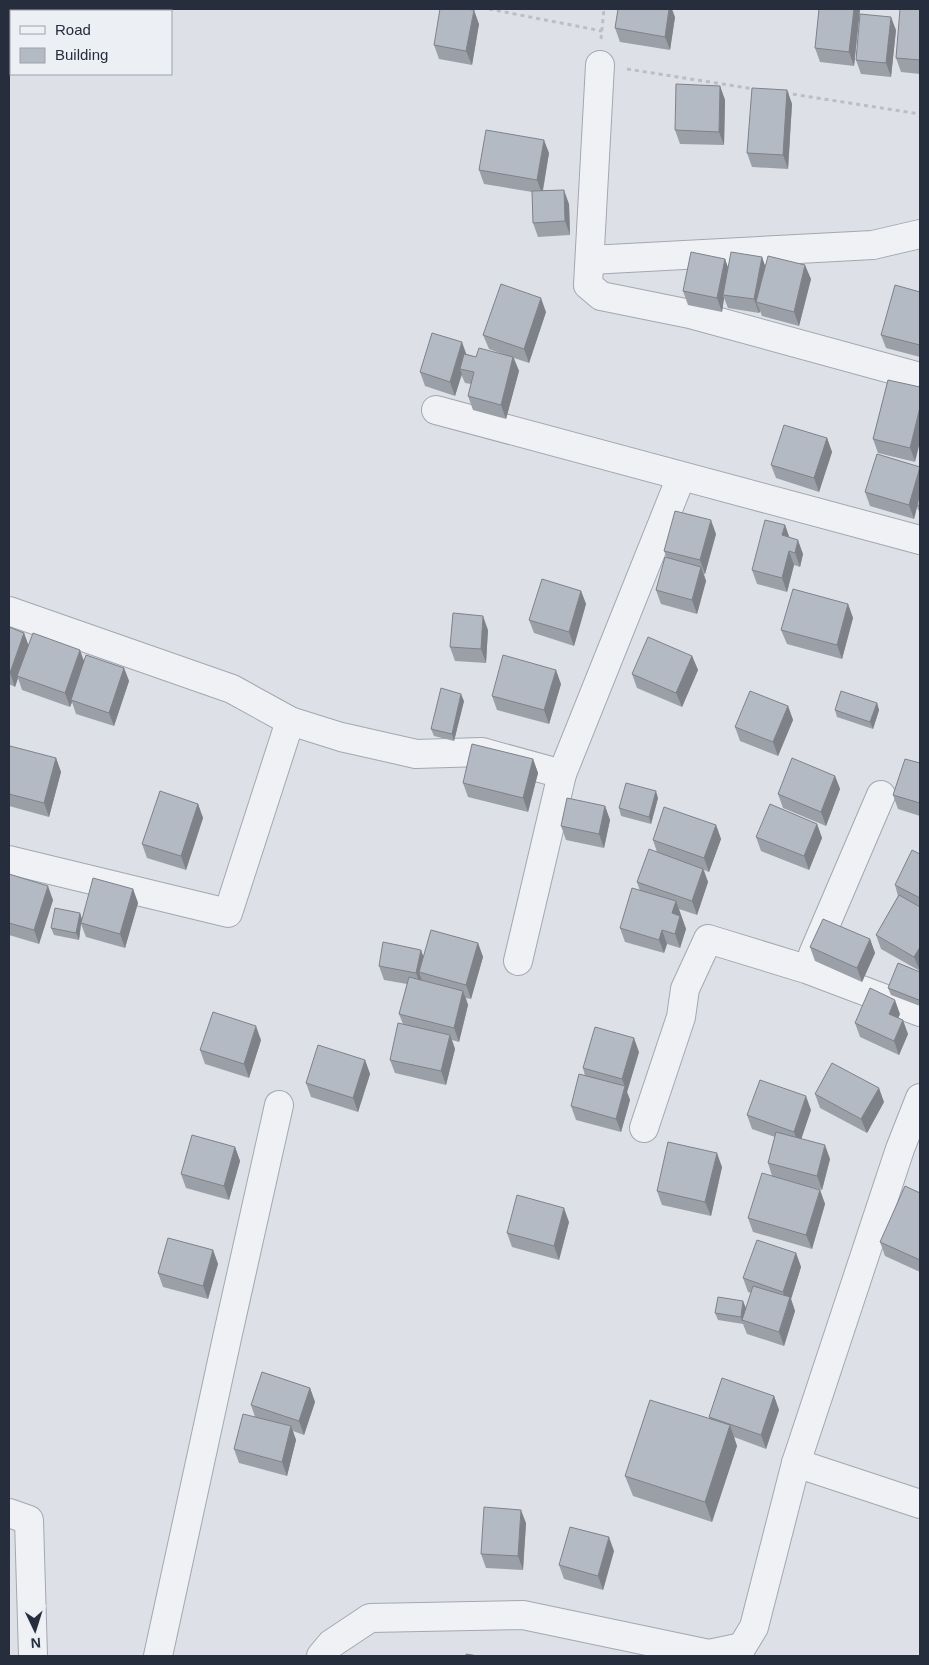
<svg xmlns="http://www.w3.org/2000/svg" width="929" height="1665" font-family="Helvetica,sans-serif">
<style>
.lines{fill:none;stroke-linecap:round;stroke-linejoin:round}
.street-casing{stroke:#a2a8b1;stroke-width:30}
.path{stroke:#bbbec5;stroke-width:3;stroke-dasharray:4 4;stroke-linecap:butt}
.street{stroke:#eff1f5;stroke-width:28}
.wall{fill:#9ba0a8}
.shaded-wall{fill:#7e8288}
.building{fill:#b4bac3;stroke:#7e8288}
</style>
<rect width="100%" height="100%" fill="#dde1e7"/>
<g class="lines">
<!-- street casing -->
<g class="street-casing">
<g id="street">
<polyline points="600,65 588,285 601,296 690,314 920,377"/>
<polyline points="590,260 873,245 920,234"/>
<polyline points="436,410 920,540"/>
<polyline points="9,611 232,689 290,721 341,737 416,754 482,752 562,774 681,477"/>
<polyline points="9,860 228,913 290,721"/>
<polyline points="813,954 881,795"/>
<polyline points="518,961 562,774"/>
<polyline points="644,1128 681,1017 685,989 708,939 806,969 920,1012"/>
<polyline points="796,1463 920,1504"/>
<polyline points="9,1513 29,1520 33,1656"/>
<polyline points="158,1656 227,1338 279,1105"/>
<polyline points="321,1656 331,1644 370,1618 523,1615 709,1654 742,1647 754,1627 796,1463 900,1149 920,1098"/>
</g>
</g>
<!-- path -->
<g class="path">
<polyline points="489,9 602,31"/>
<polyline points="601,39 604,9"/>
<polyline points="627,69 754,89"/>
<polyline points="785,93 920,114"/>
</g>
<!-- street -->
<use href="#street" class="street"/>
</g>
<!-- wall -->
<g class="wall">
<polygon points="819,9 860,9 854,66 820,62 815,48"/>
<polygon points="920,9 920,74 901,72 896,58"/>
<polygon points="675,17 670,50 620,42 615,28"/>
<polygon points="479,24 472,65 439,59 434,45"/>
<polygon points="896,30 891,77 861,74 856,60"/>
<polygon points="720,86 725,100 724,145 680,144 675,130"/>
<polygon points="787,90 792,104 788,169 752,167 747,153"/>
<polygon points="549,153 543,191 569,204 570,235 538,237 533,223 532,192 484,184 479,170"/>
<polygon points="762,257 765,267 811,279 799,326 762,316 760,311 759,313 728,308 724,298 722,312 688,305 683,291 725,259 728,268"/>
<polygon points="920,292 920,357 886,348 881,335"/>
<polygon points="546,312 529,363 514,358 519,371 506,419 473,410 468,396 471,384 465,383 461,374 455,396 425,386 420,372 467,354 476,357 505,355 489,349 483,335"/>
<polygon points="888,380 915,462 878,453 873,439"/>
<polygon points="827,438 832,452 819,492 776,478 771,465"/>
<polygon points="920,467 920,514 917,507 914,519 870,506 865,492"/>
<polygon points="785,525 789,537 803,554 800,567 794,565 787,592 757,584 752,570"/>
<polygon points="716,534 705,574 704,574 706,581 697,614 661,604 656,590 667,558 664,551"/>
<polygon points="581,591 586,604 574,646 534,633 529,620"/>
<polygon points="848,604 853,618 842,659 787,644 781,630"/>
<polygon points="9,627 24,633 28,644 84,660 124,668 129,681 114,726 76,714 72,702 70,707 22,690 18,678 15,687 9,684"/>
<polygon points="488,630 486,663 455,661 450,647"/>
<polygon points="692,656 698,670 682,707 637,688 632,674"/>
<polygon points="561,684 549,724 497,710 492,696"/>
<polygon points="464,701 454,741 434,736 431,729"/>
<polygon points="877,703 879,710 873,729 837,717 835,710"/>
<polygon points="788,706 793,720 778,756 740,741 735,727"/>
<polygon points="9,751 56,758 61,772 49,817 9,806"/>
<polygon points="533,759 538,773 528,812 468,797 463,783"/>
<polygon points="920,763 920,816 898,809 893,795"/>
<polygon points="835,776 840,789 826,826 783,808 778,794"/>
<polygon points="658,798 651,824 621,816 619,808"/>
<polygon points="198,804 203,818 186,870 147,858 142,844"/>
<polygon points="605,806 610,820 604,848 566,840 561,826"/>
<polygon points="817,824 822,838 809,870 761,851 756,837"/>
<polygon points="716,825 721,839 709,872 704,870 708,882 697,915 679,909 686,929 680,948 667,944 664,953 625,942 620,928 640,891 637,882 657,852 653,840"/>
<polygon points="920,854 920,971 881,949 876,935 898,896 895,885"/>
<polygon points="9,874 53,900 39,944 9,935"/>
<polygon points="133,889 138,903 125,948 86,937 81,924 79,940 54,935 51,928 80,913 82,919"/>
<polygon points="870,939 875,953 862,982 815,961 810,947"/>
<polygon points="478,943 483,957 471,999 466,998 468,1005 459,1042 452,1040 455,1049 446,1085 395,1073 390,1060 403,1024 399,1014 407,984 384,980 379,966 421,950 423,957"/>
<polygon points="920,972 920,1006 891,995 888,988"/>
<polygon points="900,1014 898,1018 908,1034 899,1055 860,1037 855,1023"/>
<polygon points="261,1040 249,1078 205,1064 200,1050"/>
<polygon points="639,1052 627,1092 630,1100 621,1132 576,1120 571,1106 585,1076 583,1068"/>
<polygon points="365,1060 370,1074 358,1112 311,1097 306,1083"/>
<polygon points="815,1094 884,1102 867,1133 820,1108"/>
<polygon points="811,1110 801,1138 830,1159 822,1190 804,1185 820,1190 825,1204 812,1249 753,1232 748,1218 772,1176 768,1163 775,1137 752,1129 747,1115"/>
<polygon points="235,1147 240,1161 229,1200 186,1188 181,1174"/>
<polygon points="722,1167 711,1216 662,1205 657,1191"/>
<polygon points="920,1193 920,1272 885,1256 880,1242"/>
<polygon points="569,1222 559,1260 512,1247 507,1233"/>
<polygon points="213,1250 218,1264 208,1299 163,1287 158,1273"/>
<polygon points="796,1253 801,1267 791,1299 795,1311 784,1346 747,1334 743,1324 718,1320 715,1313 746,1308 746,1310 751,1293 748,1292 743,1278"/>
<polygon points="310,1388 315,1402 304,1435 293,1431 296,1440 287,1476 239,1463 234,1449 255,1417 251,1405"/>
<polygon points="774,1396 779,1410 766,1449 734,1437 737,1446 712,1522 633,1496 625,1476 710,1419 709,1417"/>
<polygon points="526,1523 523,1570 486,1568 481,1554"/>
<polygon points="614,1551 603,1590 564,1579 559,1565"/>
</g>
<!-- shaded-wall -->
<g class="shaded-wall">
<polygon points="669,9 672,9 675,17 670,50 665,37"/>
<polygon points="854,9 860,9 854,66 849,52"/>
<polygon points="474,10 479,24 472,65 466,51"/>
<polygon points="891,17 896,30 891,77 886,63"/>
<polygon points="720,86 725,100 724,145 719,132"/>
<polygon points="787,90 792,104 788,169 783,155"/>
<polygon points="544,140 549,153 542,194 537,180"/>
<polygon points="564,190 569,204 570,235 565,221"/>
<polygon points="762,257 767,271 756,302 760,311 759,313 754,299"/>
<polygon points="725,259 730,273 723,295 724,298 722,312 717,298"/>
<polygon points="805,265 811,279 799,326 794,312"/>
<polygon points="541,298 546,312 529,363 524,349"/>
<polygon points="462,342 467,356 460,369 462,374 455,396 450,382"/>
<polygon points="513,357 519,371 506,419 501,405"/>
<polygon points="920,407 920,442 915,462 910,448"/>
<polygon points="827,438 832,452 819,492 814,478"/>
<polygon points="920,467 920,498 917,505 917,507 914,519 909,505"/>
<polygon points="711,520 716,534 705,574 700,560"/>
<polygon points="785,525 790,539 782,535"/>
<polygon points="798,540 803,554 800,567 795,553"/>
<polygon points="789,551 794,565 787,592 782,578"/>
<polygon points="701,567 706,581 697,614 692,600"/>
<polygon points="581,591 586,604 574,646 569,632"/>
<polygon points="848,604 853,618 842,659 837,645"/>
<polygon points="483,616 488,630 486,663 481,649"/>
<polygon points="24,633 29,647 17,676 18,678 15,687 10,673"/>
<polygon points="80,650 85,664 71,700 72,702 70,707 65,693"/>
<polygon points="692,656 698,670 682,707 676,693"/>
<polygon points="124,668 129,681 114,726 109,713"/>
<polygon points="556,670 561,684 549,724 544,710"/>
<polygon points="461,694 464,701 454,741 452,734"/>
<polygon points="877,703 879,710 873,729 870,722"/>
<polygon points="788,706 793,720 778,756 773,742"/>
<polygon points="56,758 61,772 49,817 44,803"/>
<polygon points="533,759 538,773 528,812 523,798"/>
<polygon points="835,776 840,789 826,826 821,812"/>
<polygon points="656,791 658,798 651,824 649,817"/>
<polygon points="198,804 203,818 186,870 181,856"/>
<polygon points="605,806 610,820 604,848 599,834"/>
<polygon points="817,824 822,838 809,870 804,856"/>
<polygon points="716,825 721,839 709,872 704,858"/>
<polygon points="703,869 708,882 697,915 692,901"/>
<polygon points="48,886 53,900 39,944 34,930"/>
<polygon points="133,889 138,903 125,948 120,934"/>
<polygon points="676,901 686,929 680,948 675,934 672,913"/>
<polygon points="80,913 82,920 81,923 81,924 79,940 76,933"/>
<polygon points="662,930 667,944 664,953 659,940"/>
<polygon points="870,939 875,953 862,982 857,968"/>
<polygon points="478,943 483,957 471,999 466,985"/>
<polygon points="920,947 920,971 914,957"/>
<polygon points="421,950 426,964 419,972 422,981 421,987 416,973"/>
<polygon points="463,991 468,1005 459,1042 454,1028"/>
<polygon points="895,1000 900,1014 894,1028 889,1014"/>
<polygon points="903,1020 908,1034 899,1055 894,1041"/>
<polygon points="256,1026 261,1040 249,1078 244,1064"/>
<polygon points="450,1035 455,1049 446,1085 441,1071"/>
<polygon points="634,1038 639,1052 627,1092 630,1100 621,1132 616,1119 625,1087 622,1079"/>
<polygon points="365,1060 370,1074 358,1112 353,1098"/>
<polygon points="879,1088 884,1102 867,1133 861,1119"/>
<polygon points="806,1096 811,1110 799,1146 794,1132"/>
<polygon points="825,1145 830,1159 822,1190 817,1176"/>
<polygon points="235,1147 240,1161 229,1200 224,1186"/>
<polygon points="717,1153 722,1167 711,1216 705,1202"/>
<polygon points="820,1190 825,1204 812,1249 806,1235"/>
<polygon points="564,1208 569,1222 559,1260 554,1246"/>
<polygon points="213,1250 218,1264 208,1299 203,1286"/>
<polygon points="796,1253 801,1267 791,1299 795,1311 784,1346 779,1332 788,1305 783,1292"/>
<polygon points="743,1301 746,1308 744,1321 742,1321 741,1317"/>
<polygon points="310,1388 315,1402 304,1435 299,1421"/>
<polygon points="774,1396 779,1410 766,1449 761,1435"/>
<polygon points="730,1425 737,1446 712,1522 705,1502"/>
<polygon points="291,1426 296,1440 287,1476 282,1462"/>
<polygon points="521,1510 526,1523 523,1570 518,1556"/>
<polygon points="609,1537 614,1551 603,1590 598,1576"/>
</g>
<!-- building -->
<g class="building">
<polygon points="440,9 465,9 474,10 466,51 434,45"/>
<polygon points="618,9 669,9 665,37 615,28"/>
<polygon points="819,9 854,9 849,52 815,48"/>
<polygon points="900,9 920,9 920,60 896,58"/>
<polygon points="860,14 891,17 886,63 856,60"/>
<polygon points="676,84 720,86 719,132 675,130"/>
<polygon points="752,88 787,90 783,155 747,153"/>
<polygon points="486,130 544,140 537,180 479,170"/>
<polygon points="564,190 565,221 533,223 532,191"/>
<polygon points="691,252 725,259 717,298 683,291"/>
<polygon points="731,252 762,257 754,299 723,295"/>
<polygon points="768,256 805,265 794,312 756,302"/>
<polygon points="501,284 541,298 524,349 483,335"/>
<polygon points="895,285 920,292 920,345 881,335"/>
<polygon points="432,333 462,342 450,382 420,372"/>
<polygon points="479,348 513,357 501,405 468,396 474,372 460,369 464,354 476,357"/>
<polygon points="888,380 920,387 920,407 910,448 873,439"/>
<polygon points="784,425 827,438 814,478 771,465"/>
<polygon points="877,454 920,467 909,505 865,492"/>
<polygon points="920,494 920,506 917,505"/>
<polygon points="675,511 711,520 700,560 664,551"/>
<polygon points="765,520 785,525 782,535 798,540 795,553 789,551 782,578 752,570"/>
<polygon points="665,557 701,567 692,600 656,590"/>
<polygon points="542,579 581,591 569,632 529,620"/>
<polygon points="793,589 848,604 837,645 781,630"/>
<polygon points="453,613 483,616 481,649 450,647"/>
<polygon points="9,627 24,633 10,673 9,672"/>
<polygon points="33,633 80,650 65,693 17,676"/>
<polygon points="648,637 692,656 676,693 632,674"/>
<polygon points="86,655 124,668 109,713 71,700"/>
<polygon points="503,655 556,670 544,710 492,696"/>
<polygon points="441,688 461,694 452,734 431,729"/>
<polygon points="750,691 788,706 773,742 735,727"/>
<polygon points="841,691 877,703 870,722 835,710"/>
<polygon points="472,744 533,759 523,798 463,783"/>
<polygon points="10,746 56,758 44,803 9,794 9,751"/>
<polygon points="792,758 835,776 821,812 778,794"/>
<polygon points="905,759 920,763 920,803 893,795"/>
<polygon points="626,783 656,791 649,817 619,808"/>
<polygon points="160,791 198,804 181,856 142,844"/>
<polygon points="567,798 605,806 599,834 561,826"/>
<polygon points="770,804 817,824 804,856 756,837"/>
<polygon points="664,807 716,825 704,858 653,840"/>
<polygon points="649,849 703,869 692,901 637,882"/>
<polygon points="912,850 920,854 920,898 895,885"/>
<polygon points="9,874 48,886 34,930 9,923"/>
<polygon points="93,878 133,889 120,934 81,923"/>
<polygon points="632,888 676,901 672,913 680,916 675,934 662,930 659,940 620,928"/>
<polygon points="899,895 920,907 920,947 914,957 876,935"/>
<polygon points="55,908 80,913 76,933 51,928"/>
<polygon points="823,919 870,939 857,968 810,947"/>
<polygon points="431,930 478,943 466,985 419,972"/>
<polygon points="383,942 421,950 416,973 379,966"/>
<polygon points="898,963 920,972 920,998 919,1000 888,988"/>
<polygon points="409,977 463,991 454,1028 399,1014"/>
<polygon points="870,988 895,1000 889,1014 903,1020 894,1041 855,1023"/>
<polygon points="213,1012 256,1026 244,1064 200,1050"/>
<polygon points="398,1023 450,1035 441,1071 390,1060"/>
<polygon points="595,1027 634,1038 622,1079 583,1068"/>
<polygon points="318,1045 365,1060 353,1098 306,1083"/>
<polygon points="832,1063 879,1088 861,1119 815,1094"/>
<polygon points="579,1074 625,1086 616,1119 571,1106"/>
<polygon points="760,1080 806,1096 794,1132 747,1115"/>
<polygon points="776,1132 825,1145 817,1176 768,1163"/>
<polygon points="192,1135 235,1147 224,1186 181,1174"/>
<polygon points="668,1142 717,1153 705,1202 657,1191"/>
<polygon points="762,1173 820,1190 806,1235 748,1218"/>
<polygon points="905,1186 920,1193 920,1260 880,1242"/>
<polygon points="517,1195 564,1208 554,1246 507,1233"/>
<polygon points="168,1238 213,1250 203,1286 158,1273"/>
<polygon points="757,1240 796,1253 783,1292 743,1278"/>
<polygon points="753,1286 790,1297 779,1332 742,1320"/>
<polygon points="718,1297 743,1301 741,1317 715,1313"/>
<polygon points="262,1372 310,1388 299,1421 251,1405"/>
<polygon points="722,1378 774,1396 761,1435 709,1417"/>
<polygon points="650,1400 730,1425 705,1502 625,1476"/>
<polygon points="243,1414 291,1426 282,1462 234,1449"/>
<polygon points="484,1507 521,1510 518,1556 481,1554"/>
<polygon points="570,1527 609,1537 598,1576 559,1565"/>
<polygon points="466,1654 478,1656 466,1656"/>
</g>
<!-- border -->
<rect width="929" height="1665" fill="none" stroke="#262e3d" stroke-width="20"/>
<!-- legend -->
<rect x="10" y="10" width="162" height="65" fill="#eceff4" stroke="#9da2ab"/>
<rect x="20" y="26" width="25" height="8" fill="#eff1f5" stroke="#9da2ab"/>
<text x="55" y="35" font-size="15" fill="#262e3d">Road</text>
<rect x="20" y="48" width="25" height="15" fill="#b4bac3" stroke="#9da2ab"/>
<text x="55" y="60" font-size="15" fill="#262e3d">Building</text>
<!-- north arrow -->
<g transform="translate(35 1630) rotate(176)" stroke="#eceff4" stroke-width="4" paint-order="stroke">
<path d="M0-4L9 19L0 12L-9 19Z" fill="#262e3d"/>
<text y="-8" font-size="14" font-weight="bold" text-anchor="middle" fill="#262e3d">N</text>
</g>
</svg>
